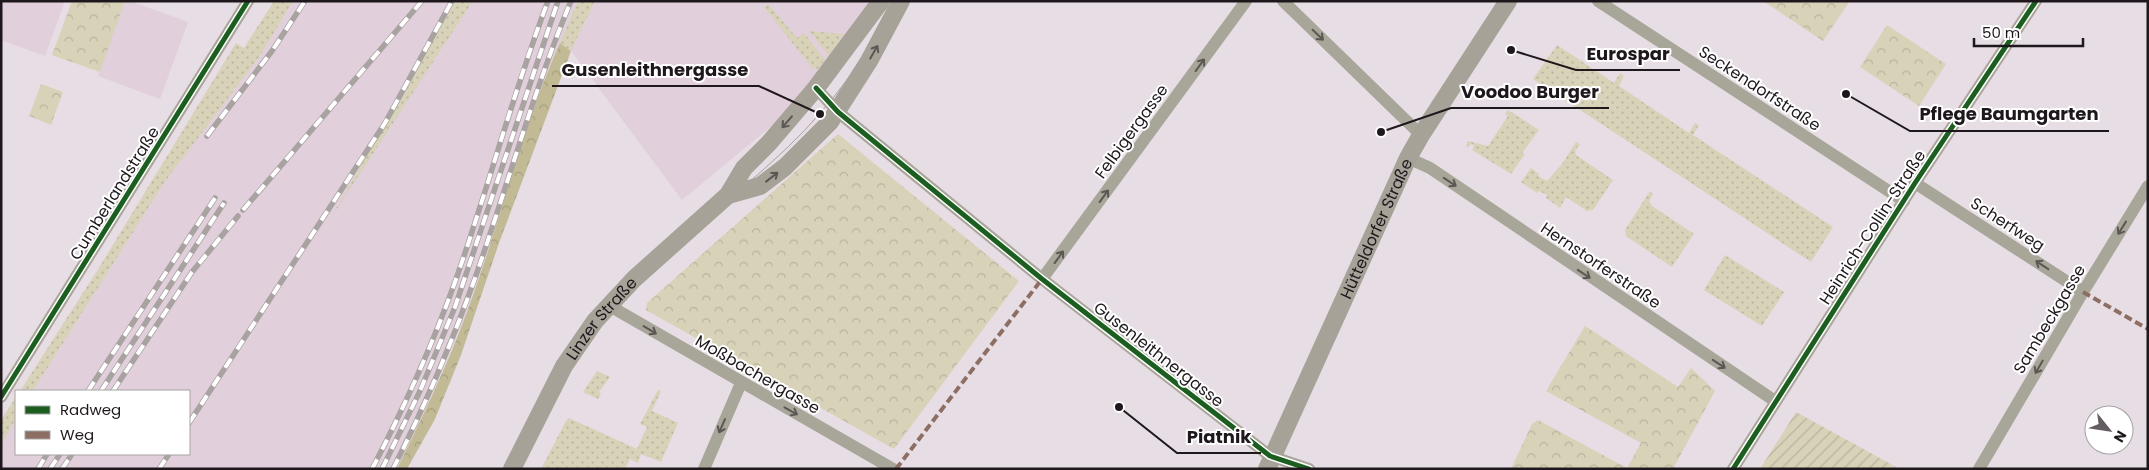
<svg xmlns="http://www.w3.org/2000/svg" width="2149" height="470" font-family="Poppins,sans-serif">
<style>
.built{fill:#e1cfdb}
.grass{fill:url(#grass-dots)}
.forest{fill:url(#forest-crowns)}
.park{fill:url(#park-crowns)}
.garden{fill:url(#garden-furrows)}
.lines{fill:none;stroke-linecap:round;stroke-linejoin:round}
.minor{stroke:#a8a599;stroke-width:12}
.secondary{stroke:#a7a298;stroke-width:18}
.tram{stroke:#a8a2a0;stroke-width:1}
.rail-casing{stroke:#a8a2a0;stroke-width:5.5}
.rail{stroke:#fff;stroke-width:4;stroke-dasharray:11;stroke-linecap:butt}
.quiet{stroke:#8d6e63;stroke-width:4;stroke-dasharray:8 4;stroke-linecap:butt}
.cycleway-casing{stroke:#fff;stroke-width:8}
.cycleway{stroke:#1b5e20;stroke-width:5}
.oneway{stroke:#5c5754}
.oneway2{stroke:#5c5654}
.labels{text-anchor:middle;stroke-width:4;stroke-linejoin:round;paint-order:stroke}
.street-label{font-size:16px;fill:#1e181c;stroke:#fff}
.leader{fill:none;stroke:#1e181c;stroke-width:2}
.callout-dot{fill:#1e181c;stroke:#fff;stroke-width:2}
.callout-label{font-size:18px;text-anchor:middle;font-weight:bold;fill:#1e181c;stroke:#fff;stroke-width:4;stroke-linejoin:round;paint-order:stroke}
</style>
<defs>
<pattern id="grass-dots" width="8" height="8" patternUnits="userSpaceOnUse" patternTransform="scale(1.25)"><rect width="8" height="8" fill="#d8d2b9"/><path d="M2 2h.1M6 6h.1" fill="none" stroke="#b9b49e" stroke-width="1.8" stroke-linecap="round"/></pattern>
<pattern id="forest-crowns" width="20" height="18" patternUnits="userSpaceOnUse" patternTransform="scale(1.25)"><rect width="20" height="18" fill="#c1ba94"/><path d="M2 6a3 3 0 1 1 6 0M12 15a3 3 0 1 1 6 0" fill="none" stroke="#a59f7f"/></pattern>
<pattern id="park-crowns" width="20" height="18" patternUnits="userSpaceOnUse" patternTransform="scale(1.25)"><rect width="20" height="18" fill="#d8d2b9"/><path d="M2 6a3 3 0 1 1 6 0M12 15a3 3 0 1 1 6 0" fill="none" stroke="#b9b49e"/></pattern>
<pattern id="garden-furrows" width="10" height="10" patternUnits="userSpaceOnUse" patternTransform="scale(1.25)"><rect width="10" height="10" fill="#d8d2b9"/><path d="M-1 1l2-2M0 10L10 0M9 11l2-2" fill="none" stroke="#b9b49e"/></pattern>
</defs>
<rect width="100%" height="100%" fill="#e7dde4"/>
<!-- built -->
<g class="built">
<polygon points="1,1 65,1 45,56 1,40"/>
<polygon points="125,1 130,1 188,22 160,99 98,76"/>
<polygon points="293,1 455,1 336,209 473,1 578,1 529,122 467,313 429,402 397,469 1,469 1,445 16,419 16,454 189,454 189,391 33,391 164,183 260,56"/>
<polygon points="595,1 874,1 797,105 682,200 571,51"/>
</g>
<!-- grass -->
<g class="grass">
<polygon points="274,1 293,1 260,56 164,183 33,391 20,391 97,271 236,43 244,48"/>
<polygon points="455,1 473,1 329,221"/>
<polygon points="578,1 595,1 571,51 560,43"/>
<polygon points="768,4 797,38 804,33 825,60 818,69 812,68 764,7"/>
<polygon points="809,31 844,34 829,56"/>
<polygon points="1557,45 1614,83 1620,73 1624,76 1619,86 1689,133 1695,123 1699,125 1693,135 1833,227 1811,262 1533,79"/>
<polygon points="1508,110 1539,130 1522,153 1525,154 1511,174 1472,150 1474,146 1471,144 1468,147 1466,146 1468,141 1488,146 1508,116 1505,114"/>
<polygon points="1576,142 1580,144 1575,151 1576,155 1613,180 1593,210 1587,211 1566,197 1560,208 1546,198 1547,195 1539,191 1537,193 1521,182 1531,168 1539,174 1538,176 1547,181 1562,164"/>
<polygon points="1650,191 1653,194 1649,201 1652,206 1694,234 1672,267 1626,236 1625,230"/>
<polygon points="1725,255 1784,292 1762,326 1704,290"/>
<polygon points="597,371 610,377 599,392 601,394 598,399 583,392"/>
<polygon points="658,390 661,391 652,411 678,423 661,462 641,454 638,463 630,459 625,469 541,469 566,421 569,418 637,449 647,427 640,424"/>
<polygon points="16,397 16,419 1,445 1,420"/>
</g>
<!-- forest -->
<path class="forest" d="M560,43L571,51L499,243L461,355L435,419L407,469H397C422,418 447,366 467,312C500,223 521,130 560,43Z"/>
<!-- park -->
<g class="park">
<polygon points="72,1 125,1 100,72 52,55"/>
<polygon points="1763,1 1850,1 1823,41"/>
<polygon points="1887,25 1946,64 1919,106 1860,67"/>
<polygon points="41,84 63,92 51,125 29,116"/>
<polygon points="838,134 1019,281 894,449 646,310 647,303"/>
<polygon points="1585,326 1678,387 1691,368 1715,391 1674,467 1677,469 1511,469 1532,424 1538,420 1627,468 1641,443 1546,391"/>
</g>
<!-- garden -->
<polygon class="garden" points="1796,412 1889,463 1899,469 1760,469"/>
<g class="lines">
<!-- minor -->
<g class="minor">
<polyline points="1283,1 1421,135"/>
<polyline points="1598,1 1904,201"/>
<polyline points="816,88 838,112 1042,279 1270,456 1309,469"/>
<polyline points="1408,158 1430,168 1775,401"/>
<polyline points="1915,183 2083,292"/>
<polyline points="1042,279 1246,1"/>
<polyline points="608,305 893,469"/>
<polyline points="1,397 248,1"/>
<polyline points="704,469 741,383"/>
<polyline points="1733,469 1915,183 2036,1"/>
<polyline points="1979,469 2083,292 2148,186"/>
</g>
<!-- secondary -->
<g class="secondary">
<polyline points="728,195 760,186 785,167 830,122 869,61 901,1"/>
<path id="s1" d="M512,469L564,366L595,321L634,279L728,195L744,168L769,143L816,88L881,1"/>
<path id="s2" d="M1267,469L1408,158L1421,135L1508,1"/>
</g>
<!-- tram -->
<g class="tram">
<path d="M515,469C540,418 563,365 599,321C654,256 726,206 788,147C833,104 867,54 901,1"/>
<polyline points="1271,469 1403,177 1422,140 1512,1"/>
</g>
<!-- rail casing -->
<g class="rail-casing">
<g id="rail">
<polyline points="207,136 272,51 305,1"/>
<polyline points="243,210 422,1"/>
<polyline points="88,391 215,198"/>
<polyline points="101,391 224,203"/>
<polyline points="113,391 192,272 238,216"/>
<polyline points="189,423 385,123 452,1"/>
<polyline points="38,469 47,454"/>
<polyline points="50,469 60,454"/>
<polyline points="62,469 72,454"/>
<polyline points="159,469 169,454"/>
<path d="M372,469C404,408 432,346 455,282C488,189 513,93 548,1"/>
<polyline points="382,469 420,391 455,307 558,1"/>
<path d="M393,469C424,408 451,345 474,281C507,188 533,92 571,1"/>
</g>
</g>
<!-- rail -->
<use href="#rail" class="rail"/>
<!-- quiet -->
<g class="quiet">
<polyline points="2083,292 2148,329"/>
<polyline points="896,469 1042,279"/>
</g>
<!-- cycleway casing -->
<g class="cycleway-casing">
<g id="cycleway">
<polyline points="816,88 838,112 1042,279 1270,456 1309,469"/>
<polyline points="1,397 248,1"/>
<polyline points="1733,469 1915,183 2036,1"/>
</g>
</g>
<!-- cycleway -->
<use href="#cycleway" class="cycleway"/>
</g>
<!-- one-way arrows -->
<defs><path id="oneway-shaft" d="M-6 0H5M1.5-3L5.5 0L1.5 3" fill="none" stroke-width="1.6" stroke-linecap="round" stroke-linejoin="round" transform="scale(1.25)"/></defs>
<g class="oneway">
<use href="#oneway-shaft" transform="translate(1318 35) rotate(44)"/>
<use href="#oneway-shaft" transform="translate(1200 65) rotate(-54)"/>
<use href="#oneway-shaft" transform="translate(1450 182) rotate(34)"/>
<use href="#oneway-shaft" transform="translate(1104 196) rotate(-54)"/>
<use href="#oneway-shaft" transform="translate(2122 228) rotate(122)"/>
<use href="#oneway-shaft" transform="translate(1059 257) rotate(-54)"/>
<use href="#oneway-shaft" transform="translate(2042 265) rotate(-147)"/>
<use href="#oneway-shaft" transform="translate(1584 274) rotate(34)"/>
<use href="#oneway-shaft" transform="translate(650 330) rotate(31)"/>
<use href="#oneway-shaft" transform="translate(1719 364) rotate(33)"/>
<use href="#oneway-shaft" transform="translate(2039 367) rotate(120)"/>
<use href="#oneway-shaft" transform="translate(791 411) rotate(29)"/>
<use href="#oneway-shaft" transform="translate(722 426) rotate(114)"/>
</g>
<g class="oneway2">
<use href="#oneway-shaft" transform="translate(874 52) rotate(-60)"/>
<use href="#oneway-shaft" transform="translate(787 122) rotate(131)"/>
<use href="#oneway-shaft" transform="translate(772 177) rotate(-38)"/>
</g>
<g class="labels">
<!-- street labels -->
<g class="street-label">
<text transform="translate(1760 88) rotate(33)" y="6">Seckendorfstraße</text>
<text transform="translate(1131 131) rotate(-54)" y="6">Felbigergasse</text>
<text transform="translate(114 193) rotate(-58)" y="6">Cumberlandstraße</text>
<text transform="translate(2008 224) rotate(33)" y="6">Scherfweg</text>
<text transform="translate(1872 227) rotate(-57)" y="6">Heinrich-Collin-Straße</text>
<text dy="6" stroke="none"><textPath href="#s2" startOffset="264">Hütteldorfer Straße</textPath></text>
<text transform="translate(1601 265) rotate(34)" y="6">Hernstorferstraße</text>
<text dy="6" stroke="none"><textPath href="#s1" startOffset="176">Linzer Straße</textPath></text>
<text transform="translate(2049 319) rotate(-59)" y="6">Sambeckgasse</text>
<text transform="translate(1159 354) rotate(38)" y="6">Gusenleithnergasse</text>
<text transform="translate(758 374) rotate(30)" y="6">Moßbachergasse</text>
</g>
</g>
<!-- callouts -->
<path class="leader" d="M1511 50L1576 70H1680M820 114L759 86H552M1381 132L1451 108H1609M1846 94L1910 131H2109M1119 407L1177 453H1261"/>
<g class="callout-dot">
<circle cx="1511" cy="50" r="5"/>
<circle cx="820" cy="114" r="5"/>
<circle cx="1381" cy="132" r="5"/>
<circle cx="1846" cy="94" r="5"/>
<circle cx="1119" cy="407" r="5"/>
</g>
<g class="callout-label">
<text x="1628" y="60">Eurospar</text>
<text x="655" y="76">Gusenleithnergasse</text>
<text x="1530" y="98">Voodoo Burger</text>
<text x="2009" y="120">Pflege Baumgarten</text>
<text x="1219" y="443">Piatnik</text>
</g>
<!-- border -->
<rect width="2149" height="470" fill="none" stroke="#1e181c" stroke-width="5"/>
<!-- legend -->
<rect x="15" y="390" width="175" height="65" fill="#ffffff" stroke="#a5a3a4"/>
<rect x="25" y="406" width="25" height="8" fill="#1b5e20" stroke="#a5a3a4"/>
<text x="60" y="415" font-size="15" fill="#1e181c">Radweg</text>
<rect x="25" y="431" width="25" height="8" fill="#8d6e63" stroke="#a5a3a4"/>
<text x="60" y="440" font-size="15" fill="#1e181c">Weg</text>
<!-- north arrow -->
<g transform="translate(2109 430) rotate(120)"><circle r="24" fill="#ffffff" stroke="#a5a3a4"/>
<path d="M0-4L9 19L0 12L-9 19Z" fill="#645d62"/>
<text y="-8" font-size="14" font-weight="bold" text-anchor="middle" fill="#1e181c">N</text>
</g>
<!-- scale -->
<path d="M1974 38v8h109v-8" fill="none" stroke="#1e181c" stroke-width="2.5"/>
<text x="1982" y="38" font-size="15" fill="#1e181c" stroke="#ffffff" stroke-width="4" paint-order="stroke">50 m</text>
</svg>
